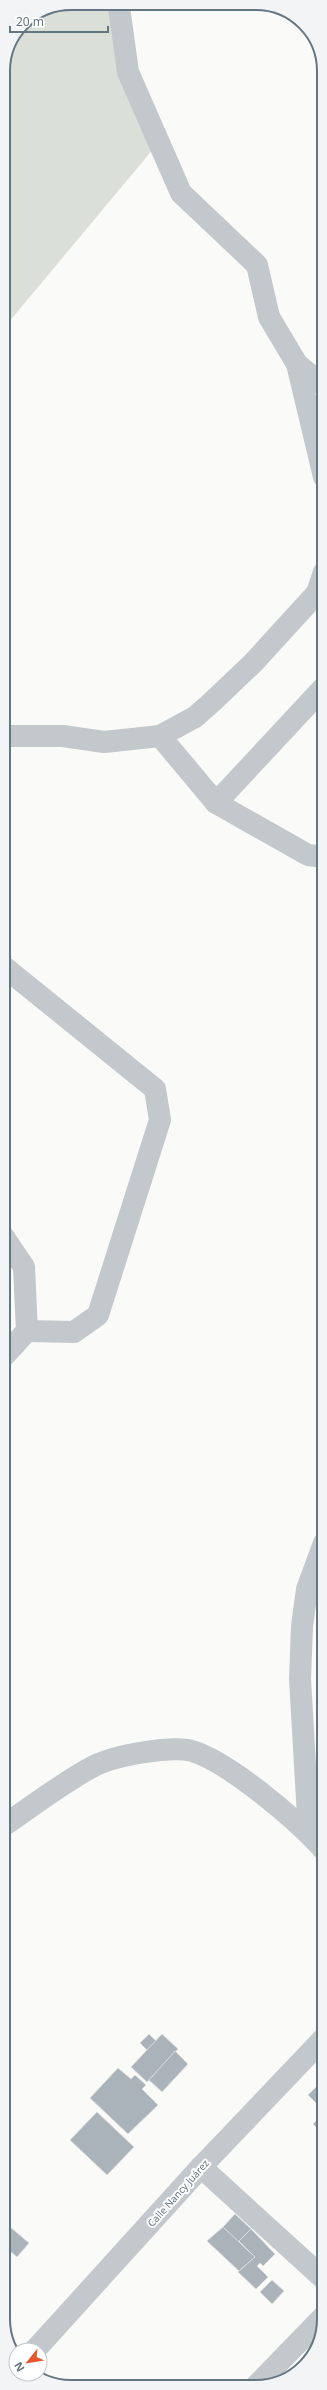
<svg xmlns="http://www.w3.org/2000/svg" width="327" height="2390" font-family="'Noto Sans',sans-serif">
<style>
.green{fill:#dadfd7}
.building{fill:#aab3b9;stroke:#dcdcda}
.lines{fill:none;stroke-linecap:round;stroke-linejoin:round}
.street{stroke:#c3c8cc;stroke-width:22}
.labels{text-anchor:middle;stroke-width:4;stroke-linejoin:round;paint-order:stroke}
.street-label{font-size:10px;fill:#657683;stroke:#fff}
.rim{fill:none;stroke:#657683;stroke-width:2}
</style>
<rect width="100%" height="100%" fill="#fafaf8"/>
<!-- green -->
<polygon class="green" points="119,7 159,142 3,329 3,71 8,45 23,23 45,8"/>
<!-- building -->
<g class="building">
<polygon points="149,2034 156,2041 147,2050 140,2043"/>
<polygon points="162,2034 178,2049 147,2082 131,2067"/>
<polygon points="175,2051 188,2064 162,2092 149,2080"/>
<polygon points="118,2068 131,2079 135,2075 146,2085 142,2089 158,2105 128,2134 90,2098"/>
<polygon points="317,2086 324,2094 324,2097 317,2104 308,2095"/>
<polygon points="97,2112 134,2147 107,2175 70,2140"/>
<polygon points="324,2113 324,2135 313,2124"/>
<polygon points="235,2214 251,2229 238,2242 223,2227"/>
<polygon points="3,2221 29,2243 17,2257 3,2245"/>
<polygon points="223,2227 255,2257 239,2271 207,2241"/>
<polygon points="251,2229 275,2254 263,2266 260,2263 257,2266 268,2277 256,2289 238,2272 255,2257 239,2241"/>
<polygon points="272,2280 284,2291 272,2304 260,2292"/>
</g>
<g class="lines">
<!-- street -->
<g class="street">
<polyline points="119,7 128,72 181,193 257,265 269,317 297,364 324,386"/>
<polyline points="297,364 324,477"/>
<polyline points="317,593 324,572"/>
<polyline points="3,736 63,736 104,742 160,736 195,717 212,702 253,663 317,593 324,599"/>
<polyline points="160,736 216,803 308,855 324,857"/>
<polyline points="216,803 324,687"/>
<polyline points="3,966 155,1089 160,1120 98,1315 74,1332 27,1331"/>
<polyline points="3,1236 24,1267 27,1331 3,1357"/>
<path d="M3,1826C31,1807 65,1781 94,1766C113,1756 171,1745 192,1751C229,1762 297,1820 324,1850"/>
<polyline points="309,1834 300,1679 302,1626 307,1589 324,1543"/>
<polyline points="201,2167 324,2279"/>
<polyline points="35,2350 201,2167 324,2038"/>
<polyline points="255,2387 324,2316"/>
</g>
</g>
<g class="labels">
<!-- street labels -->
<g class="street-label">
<text transform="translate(178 2193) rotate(-48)" y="4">Calle Nancy Juárez</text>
</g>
</g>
<!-- crop -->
<path d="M0 0H327V2390H0ZM71 10H256A61 61 0 0 1 317 71V2319A61 61 0 0 1 256 2380H71A61 61 0 0 1 10 2319V71A61 61 0 0 1 71 10Z" fill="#f3f4f5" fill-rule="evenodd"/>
<path class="rim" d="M71 10H256A61 61 0 0 1 317 71V2319A61 61 0 0 1 256 2380H71A61 61 0 0 1 10 2319V71A61 61 0 0 1 71 10Z"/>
<!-- north arrow -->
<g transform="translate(28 2362) rotate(240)"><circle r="19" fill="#ffffff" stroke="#c1c8cd"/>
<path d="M0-3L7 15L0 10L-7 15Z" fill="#e4572e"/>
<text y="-6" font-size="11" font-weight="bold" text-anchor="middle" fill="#657683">N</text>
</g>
<!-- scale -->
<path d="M10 26v6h98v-6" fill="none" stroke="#657683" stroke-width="2"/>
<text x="16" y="26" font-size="12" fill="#657683" stroke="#ffffff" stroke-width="3" paint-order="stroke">20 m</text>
</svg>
